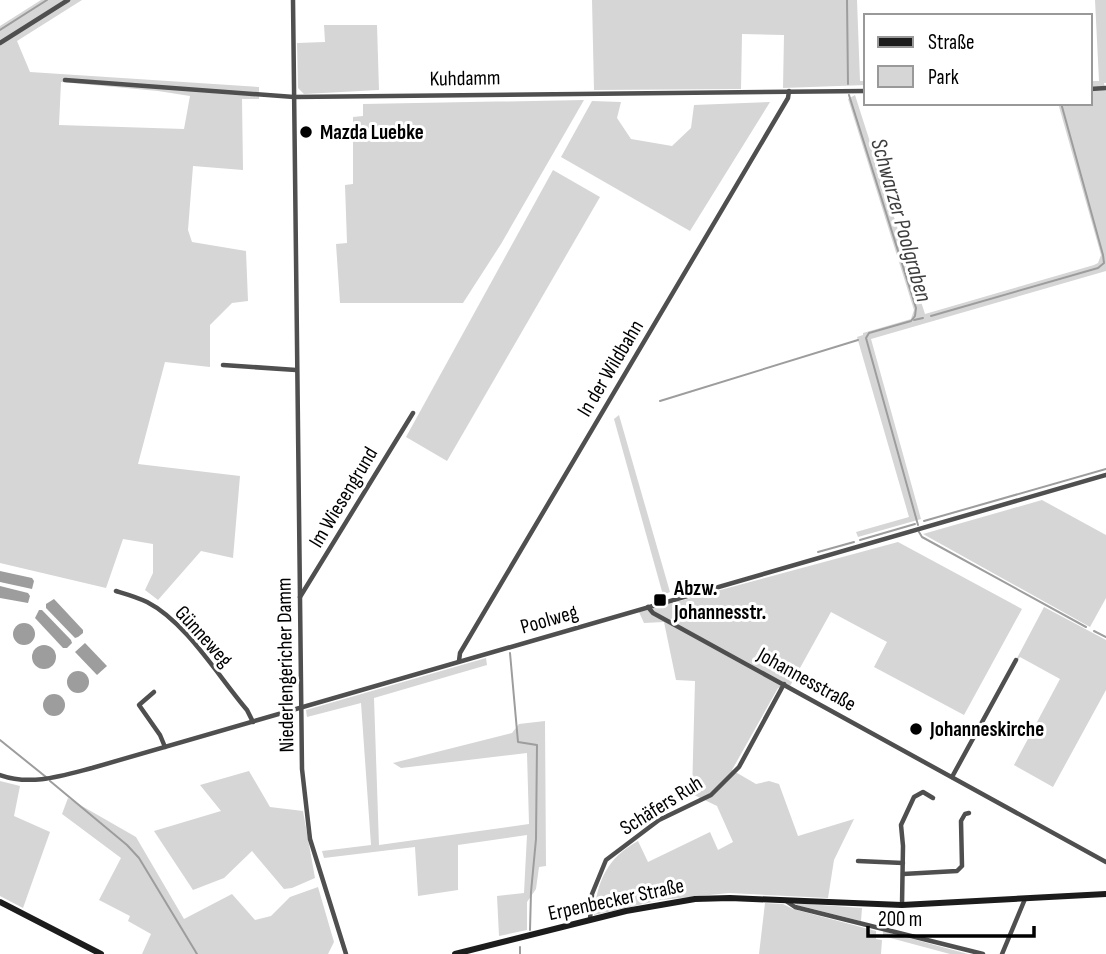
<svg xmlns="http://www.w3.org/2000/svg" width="1106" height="954" font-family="'Sofia Sans Condensed',sans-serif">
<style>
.green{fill:#d6d6d6;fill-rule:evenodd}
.water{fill:#9d9d9d}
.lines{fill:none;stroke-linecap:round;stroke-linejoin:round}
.stream{stroke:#9d9d9d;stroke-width:2}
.street{stroke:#4f4f4f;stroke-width:4.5}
.secondary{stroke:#1c1c1c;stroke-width:6}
.poi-dot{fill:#000;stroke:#fff;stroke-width:2.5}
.labels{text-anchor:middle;stroke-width:6;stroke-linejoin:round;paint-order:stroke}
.street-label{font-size:21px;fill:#000;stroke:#fff}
.poi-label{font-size:21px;font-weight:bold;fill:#000;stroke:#fff;text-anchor:start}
.water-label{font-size:23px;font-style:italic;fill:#3e3e3e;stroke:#fff}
</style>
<rect width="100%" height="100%" fill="#fff"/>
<!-- green -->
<g class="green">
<path d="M41,0H82L17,41L30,72L259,87V99H242L243,170L193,166L188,230L192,242L246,251L248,301L232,303L210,325V367L165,362L138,464L240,476L233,558L201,551L158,600L145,590L153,573V544L123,539L106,588L0,563V26ZM61,82L158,91L190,96L184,129L59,125Z"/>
<polygon points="592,0 857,0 860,81 866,81 866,85 783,88 784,35 742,34 741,89 594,90"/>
<polygon points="1095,0 1106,0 1106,83 1104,83 1106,92 1106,271 871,339 921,519 858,537 856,532 909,517 857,337 863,335 863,333 911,319 914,310 848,99 855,95 925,314 1094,265 1098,263 1101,255 1058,103 1090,103 1090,81 1099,81"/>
<polygon points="324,25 377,25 379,90 304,94 298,88 297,43 325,42"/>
<polygon points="584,100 501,244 463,303 340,303 336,244 347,243 345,185 353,184 353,117 363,116 363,104"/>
<polygon points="592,101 621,102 617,118 631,139 672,146 691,128 694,105 770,102 690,231 561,157"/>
<polygon points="553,170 600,197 447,461 406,437"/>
<polygon points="619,415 670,592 663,595 614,419"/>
<polygon points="1042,500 1106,535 1106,598 1090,627 923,534"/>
<path d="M898,542L1022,609L964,715L874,667L887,642L831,612L790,686L778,688L732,770L756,784L769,781L779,784L798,836L854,819L834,860L828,898L729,893L661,900L594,915C597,881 607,858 638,841L648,862L710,832L718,850L733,842L717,806L692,794L695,681L676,680L664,622L644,623L639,612Z"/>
<polygon points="1044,607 1106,640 1106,690 1053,787 1014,765 1060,679 1020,657 1017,661 1016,660"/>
<polygon points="486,658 487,665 374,698 379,845 529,824 527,753 401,768 393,763 512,733 519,724 545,721 546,866 539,867 536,889 527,902 527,930 499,936 497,896 524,893 527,835 458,845 458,890 418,896 415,847 324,858 322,851 371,845 361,703 307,717 306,710"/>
<polygon points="249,771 270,807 303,811 315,878 292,888 284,889 252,851 224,878 193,890 154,831 221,811 200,785"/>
<polygon points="0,781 20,786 14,816 50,832 23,908 0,896"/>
<polygon points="68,798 136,837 184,919 232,894 255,920 271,916 290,897 318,887 334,942 328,954 142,954 151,934 128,921 130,916 99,900 121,858 62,814"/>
<polygon points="765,903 783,904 793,909 876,931 876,939 882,940 881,954 759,954"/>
<polygon points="794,903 862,908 861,921 797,905"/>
<polygon points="883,931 968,954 950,954 883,936"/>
</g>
<!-- water -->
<g class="water">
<polygon points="0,571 32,578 34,581 32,589 0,582"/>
<polygon points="0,586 28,593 30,596 28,603 0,598"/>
<polygon points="54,599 83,630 83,633 78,637 75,638 46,608 46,604"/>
<polygon points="39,610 42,610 71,640 72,643 67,648 63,648 35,618"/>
<circle cx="24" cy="634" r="11"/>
<polygon points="85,643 107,666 97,675 75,652"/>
<circle cx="44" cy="657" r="12"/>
<circle cx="78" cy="682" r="11"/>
<circle cx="54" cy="705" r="11"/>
</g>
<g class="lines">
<!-- stream -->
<g class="stream">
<polyline points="847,0 848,84"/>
<polyline points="0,30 47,0"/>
<polyline points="849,95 916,308 915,316 911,321 869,333 866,338 918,525"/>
<polyline points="931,316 1098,268 1104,263 1103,255 1061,103"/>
<polyline points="914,320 923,318"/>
<polyline points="660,401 858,340"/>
<polyline points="924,521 1106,469"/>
<polyline points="919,532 922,537 1086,627"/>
<polyline points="860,540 915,524"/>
<polyline points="818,552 854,542"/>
<polyline points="1094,631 1106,637"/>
<polyline points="510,653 518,742 537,745 536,839 531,892 530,930"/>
<polyline points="0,740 46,777"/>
<polyline points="50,781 127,845 139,858 197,954"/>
<polyline points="520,954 520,947"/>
</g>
<!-- street -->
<g class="street">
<polyline points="293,0 302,769 310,839 346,954"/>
<polyline points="0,43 68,0"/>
<polyline points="65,80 294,97 866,91"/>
<polyline points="1090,89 1106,88"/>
<polyline points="223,365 296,370"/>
<path d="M116,591C126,594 137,597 147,602C186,622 218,676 247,710L253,722"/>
<polyline points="300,597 413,413"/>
<polyline points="648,607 653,613 1106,862"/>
<polyline points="459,661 460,653 788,98 789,91"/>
<polyline points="154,692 139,705 160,735 165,747"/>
<path d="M0,775C31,786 61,776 92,768L1106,475"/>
<polyline points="952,777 1016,660"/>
<polyline points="858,861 903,863"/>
<polyline points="903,874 957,871 962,866 961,821 965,814 969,813"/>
<polyline points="786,901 795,907 983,954"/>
<polyline points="902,905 903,846 901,825 914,797 923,792 933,798"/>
<polyline points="590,920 592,894 606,860 659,820 711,795 739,767 784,684"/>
<polyline points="1002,954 1025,899"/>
</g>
<!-- secondary -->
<g class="secondary">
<polyline points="0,902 101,954"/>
<polyline points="455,954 626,911 695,899 730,898 902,905 1106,894"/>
</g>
</g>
<!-- markers -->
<g class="poi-dot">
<circle cx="306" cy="132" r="7"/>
<rect x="653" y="593" width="14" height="14" rx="3.5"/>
<circle cx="916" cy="729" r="7"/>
</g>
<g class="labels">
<!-- street labels -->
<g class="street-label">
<text transform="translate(465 78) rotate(-1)" y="7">Kuhdamm</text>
<text transform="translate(610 368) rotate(-59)" y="7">In der Wildbahn</text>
<text transform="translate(343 497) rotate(-59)" y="7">Im Wiesengrund</text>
<text transform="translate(549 619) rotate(-16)" y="7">Poolweg</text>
<text transform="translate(204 636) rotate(48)" y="7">Günneweg</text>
<text transform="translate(285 665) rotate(-91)" y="7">Niederlengericher Damm</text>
<text transform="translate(807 679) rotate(29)" y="7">Johannesstraße</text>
<text transform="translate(661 805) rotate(-32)" y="7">Schäfers Ruh</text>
<text transform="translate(616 899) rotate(-12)" y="7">Erpenbecker Straße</text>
</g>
<!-- poi labels -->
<g class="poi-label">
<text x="320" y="139">Mazda Luebke</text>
<text x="674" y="595">Abzw.<tspan x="674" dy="24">Johannesstr.</tspan></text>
<text x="930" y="736">Johanneskirche</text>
</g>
<!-- water labels -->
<g class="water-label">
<text transform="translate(902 220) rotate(74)" y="8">Schwarzer Poolgraben</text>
</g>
</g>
<!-- legend -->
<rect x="864" y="14" width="228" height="91" fill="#ffffff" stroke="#999999" stroke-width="2"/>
<rect x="878" y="37" width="35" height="10" fill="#1c1c1c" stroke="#999999" stroke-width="2"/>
<text x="928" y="49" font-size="21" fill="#000000">Straße</text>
<rect x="878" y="66" width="35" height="21" fill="#d6d6d6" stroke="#999999" stroke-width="2"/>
<text x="928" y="84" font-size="21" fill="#000000">Park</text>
<!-- scale -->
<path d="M868 926v10h166v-10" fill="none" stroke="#000000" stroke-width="3.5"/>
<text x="878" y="926" font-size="21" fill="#000000" stroke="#ffffff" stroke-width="5" paint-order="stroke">200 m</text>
</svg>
